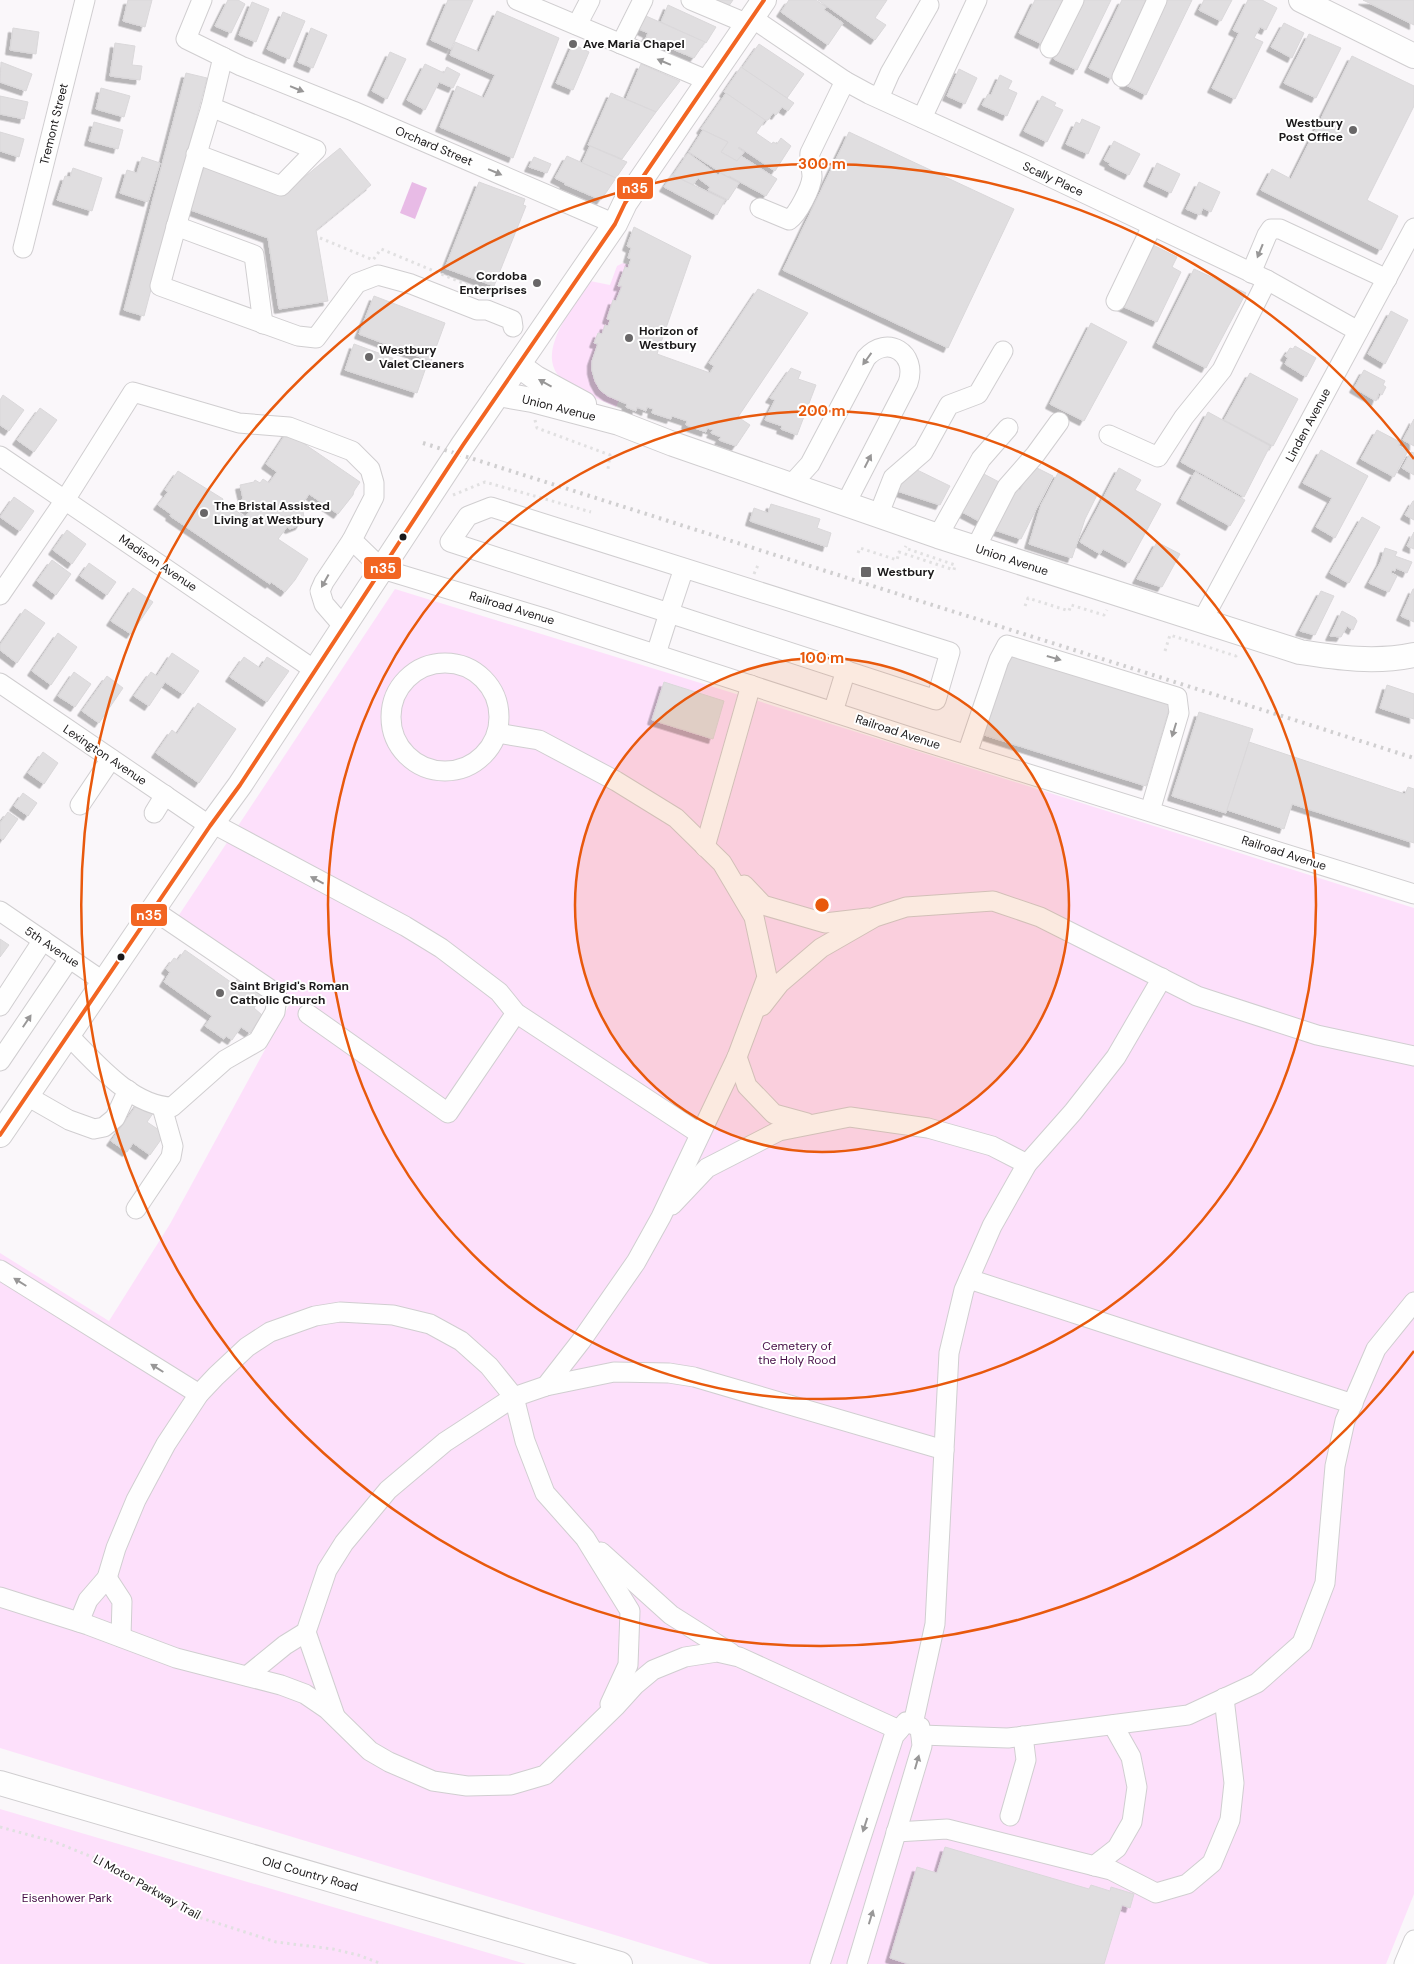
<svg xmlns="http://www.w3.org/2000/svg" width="1414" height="1964" font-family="'DM Sans',sans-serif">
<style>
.green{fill:#fde0fb}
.water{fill:#e8bbe6}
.building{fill:#e0dee0;stroke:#dad8da;filter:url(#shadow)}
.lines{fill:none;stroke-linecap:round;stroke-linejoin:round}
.minor-casing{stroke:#d0ced0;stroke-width:21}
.major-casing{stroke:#d0ced0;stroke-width:26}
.path{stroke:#e1e0e1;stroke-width:3;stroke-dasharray:2.5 4;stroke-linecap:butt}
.minor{stroke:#fefefe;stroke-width:19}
.major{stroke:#fefefe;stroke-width:24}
.rail{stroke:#d0cfd0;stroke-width:4;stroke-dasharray:2.5 5;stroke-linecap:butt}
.bus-1-casing{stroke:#fff;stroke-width:8}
.bus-1{stroke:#f26522;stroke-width:4}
.oneway{fill:#989797}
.ring{fill:none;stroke:#e8590c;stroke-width:2.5}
.poi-dot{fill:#696768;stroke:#fff;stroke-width:2}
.bus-dot{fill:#1b191a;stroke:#fff;stroke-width:2}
.labels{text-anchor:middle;stroke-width:4;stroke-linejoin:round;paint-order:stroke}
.poi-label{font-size:12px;font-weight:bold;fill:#1b191a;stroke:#fff;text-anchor:start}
.street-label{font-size:12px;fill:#1b191a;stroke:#fff}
.park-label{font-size:12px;fill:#450d46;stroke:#fff}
.centre{fill:#e8590c;stroke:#fff;stroke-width:2.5}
.ring-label{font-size:15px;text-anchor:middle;font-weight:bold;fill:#e8590c;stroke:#fff;stroke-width:4;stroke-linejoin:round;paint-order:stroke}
.line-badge{stroke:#fff;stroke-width:2}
.badge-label{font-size:14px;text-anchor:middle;font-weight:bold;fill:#fff}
</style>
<defs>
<filter id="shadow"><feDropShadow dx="-4.5" dy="4.5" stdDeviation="0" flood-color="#0004"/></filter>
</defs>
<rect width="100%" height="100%" fill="#faf7fa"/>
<!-- green -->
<g class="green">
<path d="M623,263L629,265L628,268L625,267L618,285L622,286L616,301H613L607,318L610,320L608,326H605L602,334L598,333C598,344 595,350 592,361C588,380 603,394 619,400L616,407C599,399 576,392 562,379C533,353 575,305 590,281L610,285L617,266Z"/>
<polygon points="395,589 733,693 1414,908 1414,1894 1386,1964 710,1964 0,1748 0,1253 109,1321 170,1224 292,1000 175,921"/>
<polygon points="0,1809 526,1964 0,1964"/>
</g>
<!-- water -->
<polygon class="water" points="412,182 427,188 415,219 400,213"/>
<!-- building -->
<g class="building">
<polygon points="128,0 152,0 145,27 123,21"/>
<polygon points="228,0 238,0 245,4 231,33 215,26"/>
<polygon points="448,0 473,0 451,49 431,40"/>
<polygon points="703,0 733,0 726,10"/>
<polygon points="789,0 816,0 826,7 824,10 843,23 828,45 781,12"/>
<polygon points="818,0 887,0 875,18 886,25 875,40"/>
<polygon points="1035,0 1063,0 1042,44 1019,33"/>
<polygon points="1083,0 1111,0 1077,70 1054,59"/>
<polygon points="1122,0 1150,0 1112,79 1089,68"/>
<polygon points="1164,0 1192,0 1146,95 1124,84"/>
<polygon points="1204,0 1232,0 1221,21 1199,10"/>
<polygon points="1248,0 1262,0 1277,8 1266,30 1260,27 1254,38 1263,42 1235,99 1212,88 1239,33 1233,30"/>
<polygon points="1363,0 1414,0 1414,25"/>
<polygon points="252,2 269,9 256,42 239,35"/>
<polygon points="668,5 716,27 706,43 661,22"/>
<polygon points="497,11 559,38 513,158 440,127 457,86 484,98 495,75 450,55 455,42 479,52"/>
<polygon points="283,12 305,21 289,59 267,49"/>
<polygon points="646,16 705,42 694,58 646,38 648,33 639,29"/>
<polygon points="1284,23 1304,33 1292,58 1271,47"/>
<polygon points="13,28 39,32 36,54 10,50"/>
<polygon points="311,28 327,35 313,68 298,62"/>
<polygon points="1309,34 1341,48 1316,98 1284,83"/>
<polygon points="115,43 135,46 132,65 142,66 140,80 110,76"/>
<polygon points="573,44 589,52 573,90 556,83"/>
<polygon points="759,44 804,74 787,98 742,68"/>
<polygon points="390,52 406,59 387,99 372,91"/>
<polygon points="1352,56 1414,86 1414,106 1367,200 1398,216 1381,250 1261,190 1272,169 1291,179"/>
<polygon points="1,62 32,74 26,91 0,82"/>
<polygon points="425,64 444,73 447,67 460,74 453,88 439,82 425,110 407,100"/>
<polygon points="641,64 680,81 656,112 626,99"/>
<polygon points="741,67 794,103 788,111 782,107 776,115 773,113 768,120 765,120 724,92"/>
<polygon points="959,69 977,78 965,104 947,96"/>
<polygon points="186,73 207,78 144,316 124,310"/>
<polygon points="1000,75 1012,81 1008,89 1017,93 1007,116 982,105 988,94 991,95"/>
<polygon points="101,88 130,96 124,117 96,109"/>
<polygon points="611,93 656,112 622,159 588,145"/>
<polygon points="726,93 765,120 756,133 772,144 773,142 777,144 781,138 791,146 775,171 739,147 738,148 744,152 737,161 721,152 728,142 701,129"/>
<polygon points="0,96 28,102 24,119 0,114"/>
<polygon points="1042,96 1056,103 1054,106 1063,110 1047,142 1024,131"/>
<polygon points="1082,119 1100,127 1088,154 1066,144 1076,122 1080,124"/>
<polygon points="94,122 123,130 118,149 89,141"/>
<polygon points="703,130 728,142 721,152 737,161 741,156 777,179 766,196 729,176 728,177 689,152"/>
<polygon points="0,132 24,139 19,157 0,151"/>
<polygon points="849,132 1014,209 948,348 783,270"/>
<polygon points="1114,141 1140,154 1129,175 1109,165 1110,163 1104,160"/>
<polygon points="590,146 627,162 616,178 582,163"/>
<polygon points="340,148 371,185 316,230 328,301 279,309 268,238 188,209 206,163 285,193"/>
<polygon points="688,153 718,175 720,173 739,183 728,200 708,190 710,187 698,178 693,185 673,175"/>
<polygon points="567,156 616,178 601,200 564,184 565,183 555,178"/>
<polygon points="142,157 160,163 148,202 120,193 127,170 137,173"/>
<polygon points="534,157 551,164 547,173 529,167"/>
<polygon points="1157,163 1180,174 1171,193 1148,182"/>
<polygon points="73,168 102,178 92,211 57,200 65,176 70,177"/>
<polygon points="672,175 725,200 717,215 664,187"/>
<polygon points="479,182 525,199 523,205 526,206 494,286 445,268"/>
<polygon points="1199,182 1220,192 1211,212 1203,208 1200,215 1186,209"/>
<polygon points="634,227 691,256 657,354 710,373 714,366 709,363 758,289 808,313 738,417 750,425 736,446 719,440 721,437 711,433 713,430 707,428 706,432 686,425 687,421 672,416 671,419 652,413 653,409 647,407 646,411 637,407 636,411 626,407 627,404 608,396 600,390 595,381 592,370 592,361 598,344 594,343 598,333 602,334 605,325 608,326 610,320 607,319 613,300 616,301 622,286 618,286 625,267 628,268 631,259 628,258 631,248 627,246"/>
<polygon points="1151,244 1177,257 1172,267 1181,272 1157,322 1122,306"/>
<polygon points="1194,269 1246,293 1206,368 1157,343"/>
<polygon points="374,296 445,323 431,361 359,334"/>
<polygon points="1391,311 1408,320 1385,364 1368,354"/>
<polygon points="1091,323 1127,342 1084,421 1050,404"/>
<polygon points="354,344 425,370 417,393 345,370"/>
<polygon points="1295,346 1316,358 1306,377 1285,364 1288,358 1285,356 1290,348 1293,349"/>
<polygon points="791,368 801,372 798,379 816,385 797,435 781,429 782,426 765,420 775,400 770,398"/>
<polygon points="1364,370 1385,381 1383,385 1386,387 1382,395 1379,393 1376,401 1354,388"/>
<polygon points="1250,373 1298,399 1273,446 1224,420"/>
<polygon points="3,395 24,410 9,431 0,425 0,400"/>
<polygon points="40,408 57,420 34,452 17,440"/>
<polygon points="1208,412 1270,446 1244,497 1181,462"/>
<polygon points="1414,419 1414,446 1403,440"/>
<polygon points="1377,430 1400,442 1398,446 1408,451 1394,477 1361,459"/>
<polygon points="287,432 360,482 354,491 353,495 338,514 309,494 301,506 305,508 303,511 304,518 300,525 290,529 287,527 278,539 308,559 295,580 285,592 271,582 270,584 170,516 171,514 158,505 168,492 165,490 178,471 223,499 222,501 245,517 250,511 244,507 246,504 241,500 243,498 240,485 254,482 255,480 260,483 263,479 269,483 277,472 266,464"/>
<polygon points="1321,450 1368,476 1335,538 1316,527 1332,498 1303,483"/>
<polygon points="1411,452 1414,453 1414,475 1402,468"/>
<polygon points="1033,466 1053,476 1021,539 989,528 1015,487 1020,490"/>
<polygon points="911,467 950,486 940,505 897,491"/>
<polygon points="1119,468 1141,480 1135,490 1161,504 1129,563 1103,549 1100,554 1080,542"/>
<polygon points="980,472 1001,483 981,522 960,511"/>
<polygon points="1195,472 1245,500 1230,526 1181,499"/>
<polygon points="1058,473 1098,493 1085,519 1072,558 1029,544 1041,505"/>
<polygon points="14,497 34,511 20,531 0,517"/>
<polygon points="1413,501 1414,501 1414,520 1405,515"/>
<polygon points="771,504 820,519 817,528 831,533 827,547 750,521 754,508 768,513"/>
<polygon points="1362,517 1380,527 1349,583 1330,573"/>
<polygon points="67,530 86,544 72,564 53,550"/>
<polygon points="1414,532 1414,549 1407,546"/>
<polygon points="1157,542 1180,554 1162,587 1137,579"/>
<polygon points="1385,548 1397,552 1395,556 1412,562 1407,573 1396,568 1395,571 1392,570 1391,573 1397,576 1389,592 1369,583 1381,561"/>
<polygon points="52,560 71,574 56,595 37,581"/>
<polygon points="89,563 116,582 107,595 80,576"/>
<polygon points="133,588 153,602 131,634 111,621"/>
<polygon points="1413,589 1414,589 1414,622 1401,616"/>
<polygon points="1321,591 1334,596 1315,635 1300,631"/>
<polygon points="25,609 45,623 17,663 0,650 0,645"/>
<polygon points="1342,611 1355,618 1357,621 1353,630 1347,626 1341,637 1330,636"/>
<polygon points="58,633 77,647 51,685 32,671"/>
<polygon points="1011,649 1172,699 1146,786 984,735"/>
<polygon points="172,653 199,671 183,694 165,682 149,706 134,696 151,672 157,676"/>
<polygon points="244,657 260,668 267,657 289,671 267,702 230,677"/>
<polygon points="74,672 91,684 75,707 58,696"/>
<polygon points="107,676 123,688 99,723 82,711"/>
<polygon points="664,682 724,701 713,739 652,720"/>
<polygon points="1387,685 1414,694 1414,719 1380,708"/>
<polygon points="198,703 236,729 199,783 156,753 172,730 177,734"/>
<polygon points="1199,712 1253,729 1226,813 1172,796"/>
<polygon points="1249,742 1405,794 1408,787 1414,789 1414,843 1292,804 1284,829 1227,810"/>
<polygon points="43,752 58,763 44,784 28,773"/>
<polygon points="23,793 37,803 28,816 14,806"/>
<polygon points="8,812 18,819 3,840 0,838 0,823"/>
<polygon points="0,939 9,945 0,957"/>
<polygon points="185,950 235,985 242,975 263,995 254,1008 262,1015 250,1033 241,1027 232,1040 226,1036 224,1039 205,1026 212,1016 164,982 170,972 166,969 174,958 178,960"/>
<polygon points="139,1102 154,1112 147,1122 165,1134 150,1155 133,1143 127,1152 111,1141"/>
<polygon points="945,1847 1089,1889 1091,1885 1110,1891 1111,1887 1134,1894 1130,1908 1122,1905 1104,1964 909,1964 890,1958 917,1867 937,1873"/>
</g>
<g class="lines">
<!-- minor casing -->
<g class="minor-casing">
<g id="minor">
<polyline points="202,0 186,39 241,66 353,111 615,224"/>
<polyline points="517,0 709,81"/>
<polyline points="691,0 748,24"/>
<polyline points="752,18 845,81 869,94 1025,165 1267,280 1358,331"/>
<polyline points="577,25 590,0"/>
<polyline points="621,44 643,0"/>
<polyline points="1050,48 1074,0"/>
<polyline points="1122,77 1157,0"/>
<polyline points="879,98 890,73 929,5"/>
<polyline points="211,107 223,57"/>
<polyline points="922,118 977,0"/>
<path d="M196,154L281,186L316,150L211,107C193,166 176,226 160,286L298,336L316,338L357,283L378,275L411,284L477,310H487L512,320L513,327"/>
<path d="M760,208L789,220C798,214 811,188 812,177C812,169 809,161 810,153L845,81"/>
<polyline points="176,226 254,255 263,324"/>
<polyline points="23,248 85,0"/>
<polyline points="1251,273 1267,235 1271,229 1280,229 1387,279"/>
<polyline points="1116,301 1152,226"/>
<polyline points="1109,435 1158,457 1184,417 1222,370 1267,280"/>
<polyline points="0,456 316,671"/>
<path d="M790,486L810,464L866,358C887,334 918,353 908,383L845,505"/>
<polyline points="878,516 893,478 923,452 949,405 978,394 1003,351"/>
<polyline points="938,536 981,459 1008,428"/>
<polyline points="975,549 1007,487 1035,455 1059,422"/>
<polyline points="0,595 65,500 133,392 239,423 289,427 352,451 370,469 374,483 374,497 352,540 382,569 544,618 913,738 1414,894"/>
<polyline points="1202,621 1414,228"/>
<polyline points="344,627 324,604 320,591 324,582 352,540"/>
<polyline points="656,654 669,613 450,542 468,516 491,507 950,652 936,700 669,613 684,568"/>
<circle cx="445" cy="717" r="54"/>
<polyline points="0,683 210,826"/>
<polyline points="833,712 846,670"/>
<polyline points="497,733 539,740 616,781 676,818 722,863 754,917 767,977 737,1057 661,1217 636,1262 581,1341 546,1386"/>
<polyline points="967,754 999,660 1007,645 1177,697 1179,713 1150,811"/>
<polyline points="80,805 111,759"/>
<polyline points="154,813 165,795"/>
<polyline points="212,823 405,926 441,948 499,992 516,1013 700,1134"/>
<polyline points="705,847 751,685"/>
<polyline points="744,885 763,905 825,923 868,918"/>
<polyline points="0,911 104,982"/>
<polyline points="0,1006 43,940"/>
<polyline points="762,1006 780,983 821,948 875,917 906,907 993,901 1040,917 1197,996 1317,1035 1414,1056"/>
<polyline points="308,1014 448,1113 516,1013"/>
<path d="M68,1035C95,1062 131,1106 172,1107L225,1060L258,1041L275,1012L277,997L274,992L153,910"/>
<polyline points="737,1057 747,1086 774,1114 807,1123"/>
<polyline points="0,1061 69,959"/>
<polyline points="27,1096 69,1120 94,1129 104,1127 115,1118 128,1090"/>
<polyline points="672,1205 707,1168 779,1131 850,1117 928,1128 992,1146 1027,1164"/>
<polyline points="136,1209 171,1157 173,1146 162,1107"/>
<polyline points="0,1270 199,1394"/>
<polyline points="969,1279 1353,1404"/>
<polyline points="601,1552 671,1615 731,1653"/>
<polyline points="107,1578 122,1601 121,1637"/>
<polyline points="0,1597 88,1625 176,1658 281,1685 305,1694 327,1709 370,1751 389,1762 433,1781 467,1786 511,1785 545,1775 616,1706 635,1685 653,1670 685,1657 717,1652 739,1657 899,1730"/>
<polyline points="79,1622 88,1600 107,1578 116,1548 136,1500 166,1444 199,1394 216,1376 247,1347 270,1332 315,1316 340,1312 393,1315 430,1324 461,1341 489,1366 514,1397 525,1441 545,1493 585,1538 630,1611 628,1665 610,1704"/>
<polyline points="306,1632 335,1716"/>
<polyline points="247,1676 285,1645 306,1632 327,1570 344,1543 388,1490 445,1442 514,1397 546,1386 614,1372 669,1373 694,1377 944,1450"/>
<polyline points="913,1724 935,1624 949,1353 964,1290 992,1226 1027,1164 1073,1112 1116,1057 1162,978"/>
<polyline points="921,1735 1008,1738 1188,1715 1257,1683 1302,1643 1325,1583 1335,1466 1345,1421 1376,1349 1414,1302"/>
<polyline points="1010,1816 1026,1760 1023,1736"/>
<polyline points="896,1832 947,1829 1111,1870 1156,1893 1187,1884 1212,1863 1230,1820 1234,1783 1224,1698"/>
<polyline points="1094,1866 1117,1848 1132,1822 1137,1787 1131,1757 1113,1725"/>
<polyline points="820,1964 894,1736 906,1722 920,1727 922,1746 857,1964"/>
<polyline points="1404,1964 1414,1940"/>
</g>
</g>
<!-- major casing -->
<g class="major-casing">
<g id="major">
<polyline points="1301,0 1414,56"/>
<polyline points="518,365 536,378 584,404"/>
<path d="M498,394L532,400L619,423L673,444L938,536L1300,652C1338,658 1376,663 1414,655"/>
<polyline points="0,1135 210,826 240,785 463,445 615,224 625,203 764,0"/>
<polyline points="0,1783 620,1964"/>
</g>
</g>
<!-- path -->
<g class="path">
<polyline points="320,238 373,260 381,249 477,289"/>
<polyline points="535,420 537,428 610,455 608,469"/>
<polyline points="453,495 485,482 591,512"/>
<polyline points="858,553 860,548 897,560 899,552 954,570 955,565 905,548 906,546"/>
<polyline points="754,574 758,565"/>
<polyline points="1025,606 1028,598 1069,611 1071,605 1104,615 1107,610"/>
<polyline points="1165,651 1170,635 1236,656 1238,653"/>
<polyline points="0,1827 55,1842 97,1859 192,1915 276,1942 333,1949 358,1955 382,1964"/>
</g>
<!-- minor -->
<use href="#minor" class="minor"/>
<!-- major -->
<use href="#major" class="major"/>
<!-- rail -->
<polyline class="rail" points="423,443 1414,758"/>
<!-- bus-1 casing -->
<g class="bus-1-casing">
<polyline id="bus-1" points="0,1135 210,826 240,785 463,445 615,224 625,203 764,0"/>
</g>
<!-- bus-1 -->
<use href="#bus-1" class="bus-1"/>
</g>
<!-- one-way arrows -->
<defs><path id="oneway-solid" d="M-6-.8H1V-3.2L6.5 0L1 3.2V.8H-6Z" transform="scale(1.25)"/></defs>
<g class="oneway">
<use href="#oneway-solid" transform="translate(664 62) rotate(-157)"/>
<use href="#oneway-solid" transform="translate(297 89) rotate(22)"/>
<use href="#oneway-solid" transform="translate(495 172) rotate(23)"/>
<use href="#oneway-solid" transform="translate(1260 251) rotate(112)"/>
<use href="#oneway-solid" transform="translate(867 359) rotate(126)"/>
<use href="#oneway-solid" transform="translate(545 383) rotate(-151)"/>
<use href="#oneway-solid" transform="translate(868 461) rotate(-63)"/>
<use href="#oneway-solid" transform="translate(325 581) rotate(119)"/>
<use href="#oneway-solid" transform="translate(1054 658) rotate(16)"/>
<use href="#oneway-solid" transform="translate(1174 730) rotate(107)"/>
<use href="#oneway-solid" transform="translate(317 880) rotate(-152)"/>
<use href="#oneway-solid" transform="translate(27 1021) rotate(-56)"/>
<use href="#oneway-solid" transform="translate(20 1282) rotate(-148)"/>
<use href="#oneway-solid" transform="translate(157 1368) rotate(-148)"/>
<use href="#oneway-solid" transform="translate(917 1762) rotate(-74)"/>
<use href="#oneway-solid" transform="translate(865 1825) rotate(108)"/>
<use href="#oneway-solid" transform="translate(871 1917) rotate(-73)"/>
</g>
<!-- distance rings -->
<circle cx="822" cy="905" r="247" fill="#e8590c" fill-opacity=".12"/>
<g class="ring">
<circle cx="822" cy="905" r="247"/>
<circle cx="822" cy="905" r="494"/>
<path d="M1414 1351A741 741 0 1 1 1414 459"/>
</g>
<!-- markers -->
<g class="poi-dot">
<circle cx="573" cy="44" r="5"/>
<circle cx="1353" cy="130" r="5"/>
<circle cx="537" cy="283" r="5"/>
<circle cx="629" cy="338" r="5"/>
<circle cx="369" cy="357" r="5"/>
<circle cx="204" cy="513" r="5"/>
<rect x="860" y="566" width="12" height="12" rx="2.5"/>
<circle cx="220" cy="993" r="5"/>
</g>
<g class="bus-dot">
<circle cx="403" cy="537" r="4.5"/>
<circle cx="121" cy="957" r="4.5"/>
</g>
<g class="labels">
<!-- poi labels -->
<g class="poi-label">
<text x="583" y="48">Ave Maria Chapel</text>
<text x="1343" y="127" text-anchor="end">Westbury<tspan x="1343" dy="14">Post Office</tspan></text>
<text x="527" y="280" text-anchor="end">Cordoba<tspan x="527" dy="14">Enterprises</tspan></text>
<text x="639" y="335">Horizon of<tspan x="639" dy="14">Westbury</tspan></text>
<text x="379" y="354">Westbury<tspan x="379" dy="14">Valet Cleaners</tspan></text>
<text x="214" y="510">The Bristal Assisted<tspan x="214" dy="14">Living at Westbury</tspan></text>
<text x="877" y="576">Westbury</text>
<text x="230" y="990">Saint Brigid's Roman<tspan x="230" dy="14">Catholic Church</tspan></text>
</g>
<!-- street labels -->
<g class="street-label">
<text transform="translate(54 124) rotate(-76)" y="4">Tremont Street</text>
<text transform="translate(434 146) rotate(23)" y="4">Orchard Street</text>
<text transform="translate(1053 179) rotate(25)" y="4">Scally Place</text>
<text transform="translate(559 408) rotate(14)" y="4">Union Avenue</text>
<text transform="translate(1308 425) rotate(-62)" y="4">Linden Avenue</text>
<text transform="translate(1012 560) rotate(18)" y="4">Union Avenue</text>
<text transform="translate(158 563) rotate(34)" y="4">Madison Avenue</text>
<text transform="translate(512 608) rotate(17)" y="4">Railroad Avenue</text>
<text transform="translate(898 732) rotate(18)" y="4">Railroad Avenue</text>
<text transform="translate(105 755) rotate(34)" y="4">Lexington Avenue</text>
<text transform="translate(1284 853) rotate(18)" y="4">Railroad Avenue</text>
<text transform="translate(52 947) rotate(34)" y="4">5th Avenue</text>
<text transform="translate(310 1874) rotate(16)" y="4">Old Country Road</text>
<text transform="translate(147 1887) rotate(29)" y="4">LI Motor Parkway Trail</text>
</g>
<!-- park labels -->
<g class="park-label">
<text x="797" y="1350">Cemetery of<tspan x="797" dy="14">the Holy Rood</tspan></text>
<text x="67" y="1902">Eisenhower Park</text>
</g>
</g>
<circle cx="822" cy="905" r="8" class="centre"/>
<g class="ring-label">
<text x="822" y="169">300 m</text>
<text x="822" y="416">200 m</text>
<text x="822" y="663">100 m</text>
</g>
<g class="line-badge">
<rect x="616" y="176" width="38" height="24" rx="5" fill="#f26522"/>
<rect x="363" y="556" width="39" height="24" rx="5" fill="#f26522"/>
<rect x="130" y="903" width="38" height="24" rx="5" fill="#f26522"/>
</g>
<g class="badge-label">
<text x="635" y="193">n35</text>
<text x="383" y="573">n35</text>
<text x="149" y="920">n35</text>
</g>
</svg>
